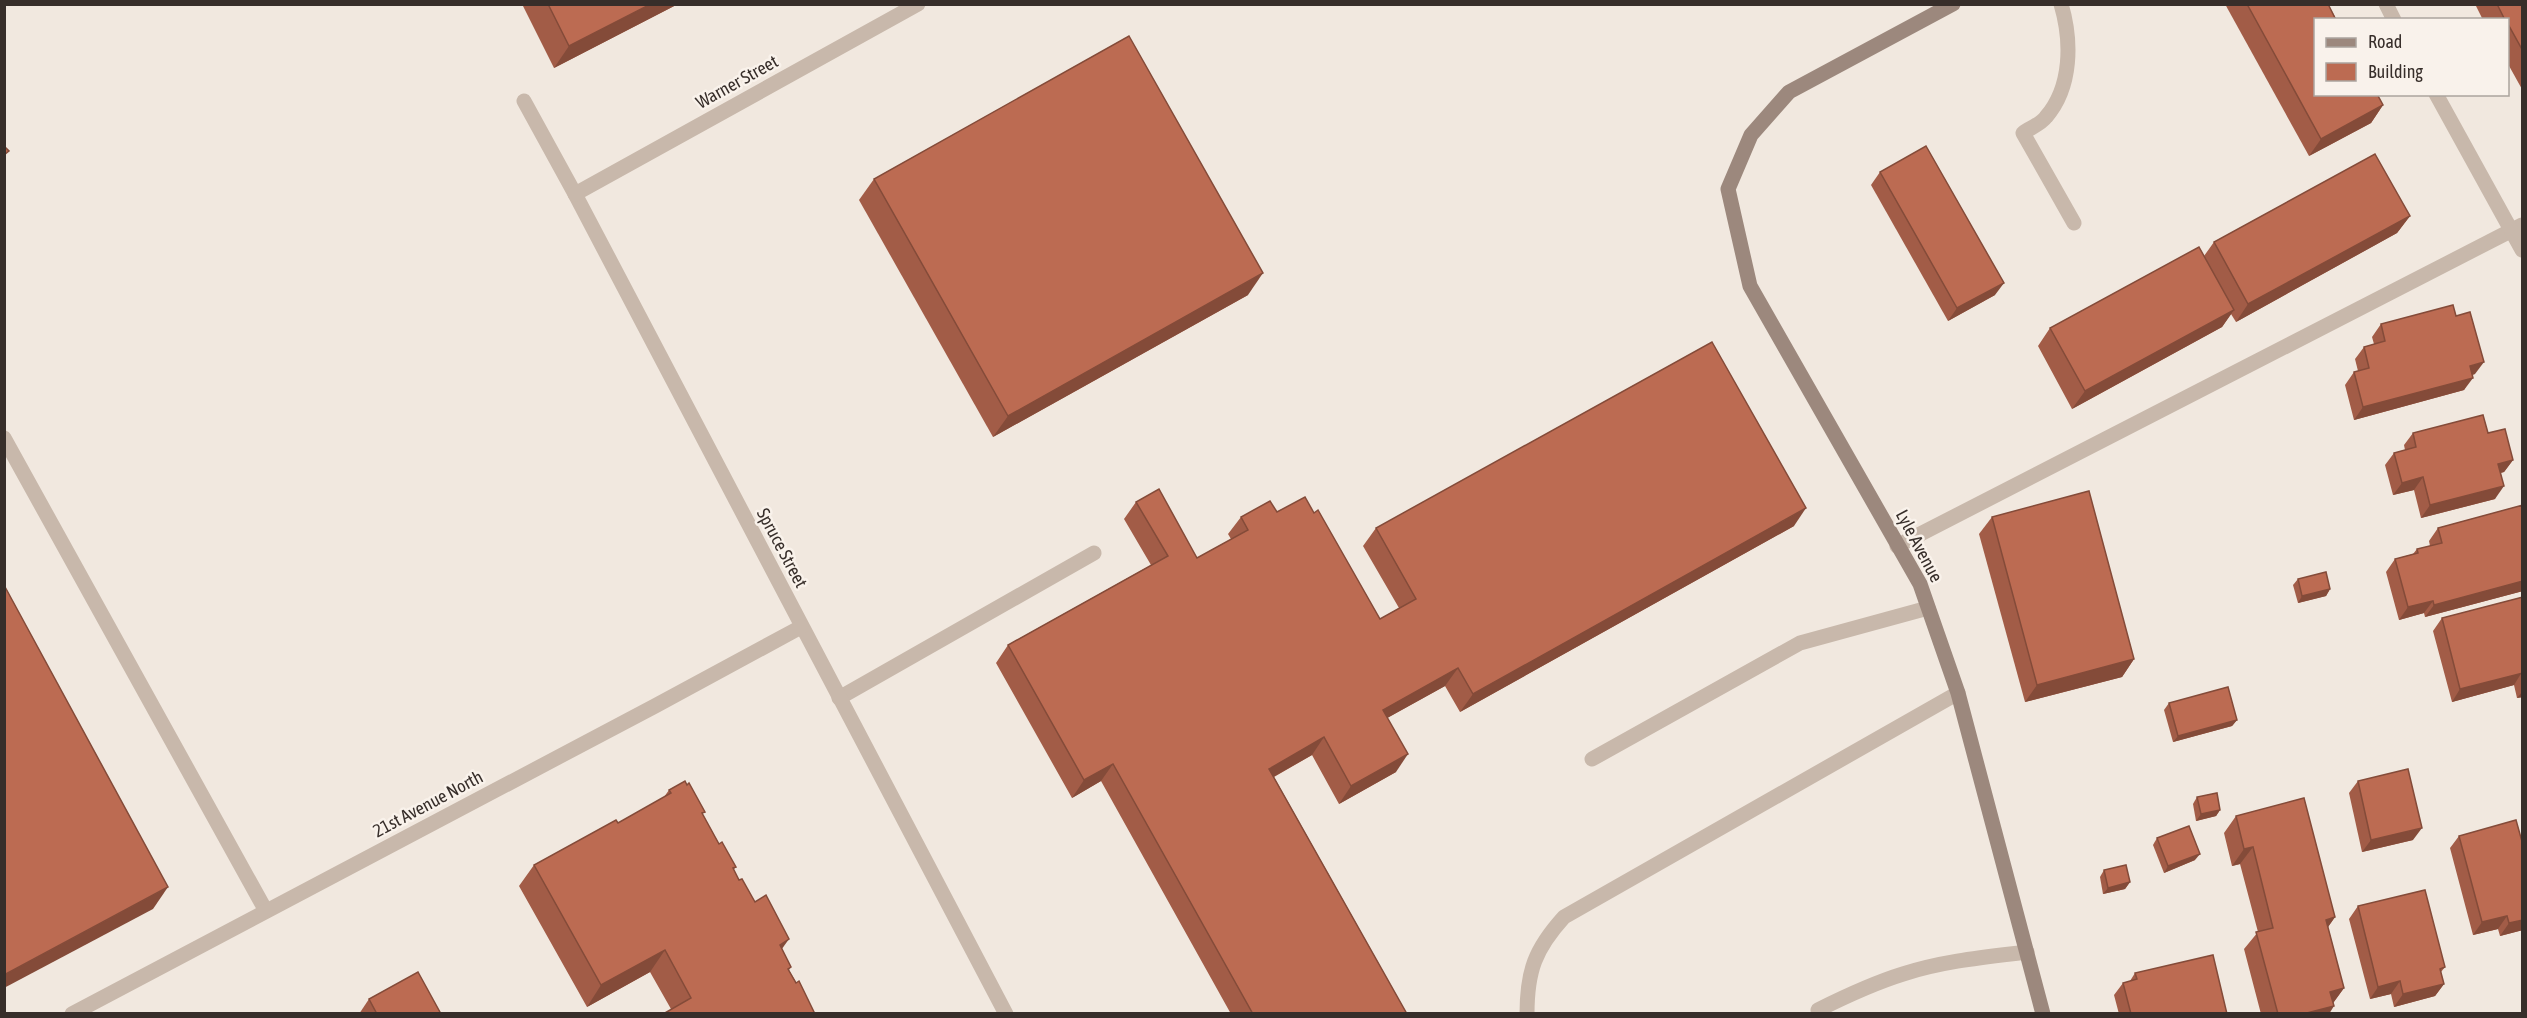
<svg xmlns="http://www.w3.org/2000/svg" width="2527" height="1018" font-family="'Asap Condensed',sans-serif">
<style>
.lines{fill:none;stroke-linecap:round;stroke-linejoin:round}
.lane{stroke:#c8b8ab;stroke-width:15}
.street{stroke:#c8b8ab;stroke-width:15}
.secondary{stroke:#9c887d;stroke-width:15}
.wall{fill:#a25c47}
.shaded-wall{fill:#844b39}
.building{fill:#bc6b52;stroke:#844b39;stroke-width:1.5}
.labels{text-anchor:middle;stroke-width:5;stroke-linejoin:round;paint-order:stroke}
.street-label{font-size:18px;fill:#372e2a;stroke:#f9f2eb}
</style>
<rect width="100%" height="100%" fill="#f1e8df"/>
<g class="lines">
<!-- lane -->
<g class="lane">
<path d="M2061,4C2072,41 2072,87 2046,117C2041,124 2030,128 2023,133L2074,223"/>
<polyline points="4,438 266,911"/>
<polyline points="1897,546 2522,225"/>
<polyline points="839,698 1094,553"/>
<polyline points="1592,759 1800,643 1928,608"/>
<path d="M1818,1010C1846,996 1874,983 1903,974C1943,961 1986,957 2027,952"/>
<path d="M1527,1014C1527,971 1535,949 1564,917L1958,693"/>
</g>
<!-- street -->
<g class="street">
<polyline points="2386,4 2394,20"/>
<polyline points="2436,94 2522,250"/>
<polyline points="524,101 575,194 1006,1014"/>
<polyline points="575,194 918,4"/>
<polyline points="72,1014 655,706 801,627"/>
</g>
<!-- secondary -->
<polyline class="secondary" points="1953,4 1789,92 1751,135 1728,189 1750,286 1920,584 1958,693 2043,1014"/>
</g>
<!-- wall -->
<g class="wall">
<polygon points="522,4 678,4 554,68"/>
<polygon points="2225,4 2328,4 2383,105 2371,123 2309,156"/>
<polygon points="2475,4 2523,4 2523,91 2508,64 2508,20 2483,20"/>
<polygon points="1880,172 1995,295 1948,321 1871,185"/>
<polygon points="874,179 1248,295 993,437 859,200"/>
<polygon points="2410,216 2397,233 2236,322 2231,314 2222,327 2072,409 2038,346 2050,328 2204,256 2214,242"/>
<polygon points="2456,316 2475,374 2472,375 2464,390 2354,420 2345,385 2354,372 2358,371 2355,359 2364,347 2374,344 2372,337 2381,324"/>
<polygon points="2413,433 2488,433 2513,460 2504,472 2500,473 2495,499 2421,518 2414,490 2393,495 2385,465 2394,453 2405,450 2404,445"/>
<polygon points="1136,502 1197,558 1231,539 1228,534 1241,517 1277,512 1314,513 1380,619 1399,608 1363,546 1376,528 1794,526 1460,712 1445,686 1387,718 1396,772 1339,804 1312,755 1274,777 1407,1014 1231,1014 1101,781 1072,798 996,663 1008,645 1151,565 1124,519"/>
<polygon points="2523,505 2523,591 2425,617 2424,613 2399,620 2386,572 2395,559 2413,554 2417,549 2430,546 2429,541 2438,528"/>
<polygon points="1992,517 2134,659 2122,677 2025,702 1979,534"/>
<polygon points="2298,579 2330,589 2326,596 2298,603 2293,585"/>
<polygon points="2523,597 2523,697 2517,698 2514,685 2452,702 2433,631 2442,618"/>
<polygon points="2169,703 2237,720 2232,726 2173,742 2164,710"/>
<polygon points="2358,781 2413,840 2362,852 2349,793"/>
<polygon points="669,790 703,815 719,844 736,867 733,870 782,949 791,967 789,970 815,1014 671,1009 650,972 587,1007 519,886 534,865 618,823 664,797"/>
<polygon points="2197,797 2220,810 2216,816 2196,821 2193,804"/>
<polygon points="2236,816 2335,917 2328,927 2344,988 2333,1003 2329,1014 2261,1014 2244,949 2258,932 2240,864 2232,866 2224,833"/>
<polygon points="2459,836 2523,930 2500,936 2498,929 2473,935 2450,848"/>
<polygon points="2157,838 2195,860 2164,873 2153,845"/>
<polygon points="2104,870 2130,882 2125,889 2103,894 2100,877"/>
<polygon points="2358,906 2445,967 2441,972 2444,984 2435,996 2394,1007 2391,994 2370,999 2349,919"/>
<polygon points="2135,973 2227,1014 2119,1014 2114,995 2123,983 2130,981"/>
<polygon points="369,999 441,1014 359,1014"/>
</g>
<!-- shaded-wall -->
<g class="shaded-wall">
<polygon points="651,4 678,4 554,68 569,46"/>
<polygon points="2383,105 2371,123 2309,156 2321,139"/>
<polygon points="2410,216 2397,233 2236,322 2248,304"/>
<polygon points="1263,273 1248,295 993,437 1008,416"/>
<polygon points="2004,283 1995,295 1948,321 1957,308"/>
<polygon points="2234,310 2222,327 2072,409 2085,391"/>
<polygon points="2484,362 2475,374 2461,378 2470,366"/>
<polygon points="2473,378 2464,390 2354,420 2363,407"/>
<polygon points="2513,460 2504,472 2489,476 2498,464"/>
<polygon points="2423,477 2414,490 2393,495 2402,483"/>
<polygon points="2504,486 2495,499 2421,518 2430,505"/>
<polygon points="1806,508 1794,526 1460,712 1473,694"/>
<polygon points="2523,581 2523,591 2425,617 2434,605"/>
<polygon points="2330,589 2326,596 2298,603 2302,596"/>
<polygon points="2433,601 2424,613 2399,620 2408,607"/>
<polygon points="2134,659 2122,677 2025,702 2037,685"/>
<polygon points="1458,668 1445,686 1371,727 1383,710"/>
<polygon points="2522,672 2514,685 2452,702 2460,689"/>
<polygon points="2523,691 2523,697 2517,698"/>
<polygon points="2237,720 2232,726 2173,742 2178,736"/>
<polygon points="1324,737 1312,755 1257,786 1269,769"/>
<polygon points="1408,754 1396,772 1339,804 1351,786"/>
<polygon points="1113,764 1101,781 1072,798 1084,780"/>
<polygon points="2220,810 2216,816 2196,821 2201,814"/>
<polygon points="2422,828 2413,840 2362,852 2371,840"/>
<polygon points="2253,847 2240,864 2232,866 2244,849"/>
<polygon points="2200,854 2195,860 2164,873 2168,866"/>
<polygon points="2130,882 2125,889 2103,894 2108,888"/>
<polygon points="168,887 153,909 4,988 4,975"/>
<polygon points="2507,916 2498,929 2473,935 2482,922"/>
<polygon points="2335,917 2323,934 2326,920"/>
<polygon points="2523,920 2523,930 2500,936 2509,923"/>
<polygon points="789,939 774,960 780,945"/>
<polygon points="665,950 650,972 587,1007 601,985"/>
<polygon points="2400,981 2391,994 2370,999 2378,987"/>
<polygon points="2444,984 2435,996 2394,1007 2403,994"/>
<polygon points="2344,988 2331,1006 2330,992"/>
<polygon points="2334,1006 2329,1014 2303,1014"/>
</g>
<!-- building -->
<g class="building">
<polygon points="548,4 651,4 569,46"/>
<polygon points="2247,4 2328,4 2336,20 2316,20 2316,94 2377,94 2383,105 2321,139"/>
<polygon points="2497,4 2523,4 2523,51 2508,24 2508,20 2505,20"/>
<polygon points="1129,36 1263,273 1008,416 874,179"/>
<polygon points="4,146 9,151 4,155"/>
<polygon points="1926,146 2004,283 1957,308 1880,172"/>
<polygon points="2375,154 2410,216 2248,304 2214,242"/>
<polygon points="2199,247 2234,310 2085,391 2050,328"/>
<polygon points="2453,305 2456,316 2470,312 2484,362 2470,366 2473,378 2363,407 2354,372 2369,368 2364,347 2385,341 2381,324"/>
<polygon points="1712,342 1806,508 1473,694 1458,668 1383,710 1408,754 1351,786 1324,737 1269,769 1407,1014 1253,1014 1113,764 1084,780 1008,645 1168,556 1136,502 1159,489 1197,558 1248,530 1241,517 1270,501 1277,512 1305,497 1314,513 1318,510 1380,619 1416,599 1376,528"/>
<polygon points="2483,415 2488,433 2505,429 2513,460 2498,464 2504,486 2430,505 2423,477 2402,483 2394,453 2416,447 2413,433"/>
<polygon points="2089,491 2134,659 2037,685 1992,517"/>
<polygon points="2523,505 2523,581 2434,605 2433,601 2408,607 2395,559 2418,553 2417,549 2442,543 2438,528"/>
<polygon points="2326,572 2330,589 2302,596 2298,579"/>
<polygon points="4,585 168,887 4,975"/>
<polygon points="2523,597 2523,673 2460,689 2442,618"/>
<polygon points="2228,687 2237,720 2178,736 2169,703"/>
<polygon points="2408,769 2422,828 2371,840 2358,781"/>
<polygon points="685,781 687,785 689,783 705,812 702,813 719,844 722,842 736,867 733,868 739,880 742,879 755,902 766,895 789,939 780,945 791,967 788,969 796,983 799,981 815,1014 663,1014 691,998 665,950 601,985 534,865 616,820 618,823 671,793 669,790"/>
<polygon points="2217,793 2220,810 2201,814 2197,797"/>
<polygon points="2304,798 2335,917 2326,920 2344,988 2330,992 2334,1006 2303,1014 2278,1014 2256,932 2273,928 2253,847 2244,849 2236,816"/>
<polygon points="2516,820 2523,845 2523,920 2509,923 2507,916 2482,922 2459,836"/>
<polygon points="2189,826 2200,854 2168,866 2157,838"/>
<polygon points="2126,865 2130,882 2108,888 2104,870"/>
<polygon points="2425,890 2445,967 2440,969 2444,984 2403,994 2400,981 2378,987 2358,906"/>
<polygon points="2213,955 2227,1014 2131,1014 2123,983 2137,979 2135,973"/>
<polygon points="418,972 441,1014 377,1014 369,999"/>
</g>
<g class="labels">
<!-- street labels -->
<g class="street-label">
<text transform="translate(737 82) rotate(-29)" y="6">Warner Street</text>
<text transform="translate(1919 546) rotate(62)" y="6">Lyle Avenue</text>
<text transform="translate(782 548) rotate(62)" y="6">Spruce Street</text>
<text transform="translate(428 804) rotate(-28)" y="6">21st Avenue North</text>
</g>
</g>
<!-- border -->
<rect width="2527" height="1018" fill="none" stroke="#372e2a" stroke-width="12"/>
<!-- legend -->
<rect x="2314" y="18" width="195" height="78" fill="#f9f2eb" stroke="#aba49e" stroke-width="1.5"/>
<rect x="2326" y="38" width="30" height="9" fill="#9c887d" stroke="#aba49e" stroke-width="1.5"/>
<text x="2368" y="48" font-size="18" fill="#372e2a">Road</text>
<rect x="2326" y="63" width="30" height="18" fill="#bc6b52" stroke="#aba49e" stroke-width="1.5"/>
<text x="2368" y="78" font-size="18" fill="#372e2a">Building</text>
</svg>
